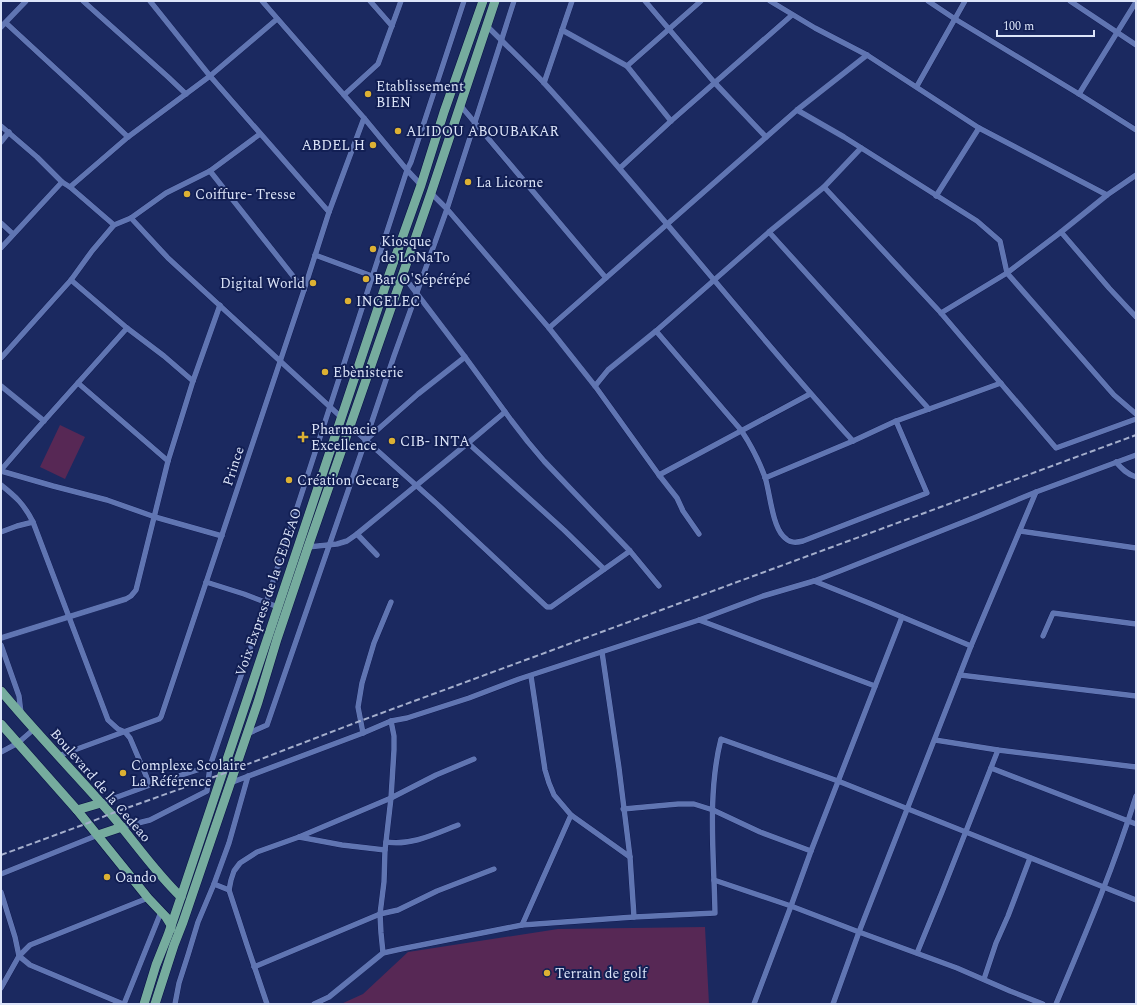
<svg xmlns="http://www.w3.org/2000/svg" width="1137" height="1005" font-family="Spectral,serif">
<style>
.green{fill:#572855}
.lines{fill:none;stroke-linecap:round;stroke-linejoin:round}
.minor-casing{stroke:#070e43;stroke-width:6}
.primary-casing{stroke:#070e43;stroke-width:10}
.minor{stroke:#6075b2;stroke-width:5.5}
.primary{stroke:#76ac9e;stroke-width:9}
.rail{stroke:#a4aecc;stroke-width:2;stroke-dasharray:6 3;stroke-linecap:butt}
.poi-dot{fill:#ddb133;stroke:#121f54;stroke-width:1.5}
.labels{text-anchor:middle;stroke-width:4;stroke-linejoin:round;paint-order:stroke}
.poi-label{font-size:14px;fill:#dde5f9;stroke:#121f54;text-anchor:start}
.street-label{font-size:14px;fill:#dde5f9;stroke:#121f54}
</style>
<rect width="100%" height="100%" fill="#1b2960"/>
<!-- green -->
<g class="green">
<polygon points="60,425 85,437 65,479 40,467"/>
<polygon points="705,927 709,1004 341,1004 363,994 408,952 558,929"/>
</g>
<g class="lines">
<!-- minor casing -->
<g class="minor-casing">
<g id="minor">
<polyline points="83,1 167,76 186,94"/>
<polyline points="150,1 210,76 329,212"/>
<polyline points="262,1 364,118 407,170 421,185"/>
<polyline points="370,1 392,26"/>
<polyline points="645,1 714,82 766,137"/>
<polyline points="770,1 815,28 867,55 979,128 1107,195"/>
<polyline points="928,1 955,19 1079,94 1136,130"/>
<polyline points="1070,1 1136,45"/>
<polyline points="6,23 83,94 128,137"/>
<path d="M487,26C506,45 526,64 545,84C651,200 747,324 853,441"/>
<polyline points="1,27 26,1"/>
<polyline points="562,30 627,66 701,1"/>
<polyline points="627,66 671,121"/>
<polyline points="544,83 572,1"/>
<polyline points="917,86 965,1"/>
<polyline points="1079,94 1136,2"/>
<polyline points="344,95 378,64 401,1"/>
<polyline points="460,105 606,278"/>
<polyline points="797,110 844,137 977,221 1000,241 1007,273 1114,395 1136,414"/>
<polyline points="1,126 37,157 62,182 70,187 114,225"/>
<polyline points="1,142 9,132"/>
<polyline points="620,168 671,121 792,15"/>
<polyline points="210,171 304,290"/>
<polyline points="70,187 128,137 210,76 277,19"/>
<polyline points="824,187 941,313 1056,448 1136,419"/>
<polyline points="431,193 447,209 549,328 595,386 659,475 677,498 683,511 699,534"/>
<polyline points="936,196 979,128"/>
<polyline points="131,218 168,258 341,417"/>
<polyline points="1,223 13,234"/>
<polyline points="769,232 929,409"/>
<polyline points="1061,232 1109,288 1136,317"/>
<polyline points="1,248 62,182"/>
<polyline points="315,255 372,276"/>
<polyline points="402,274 465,357 511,420 528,442 544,461 630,551 659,586"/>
<polyline points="71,280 127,328 164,356 193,381"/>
<polyline points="941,313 1007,273 1061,232 1107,195 1136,175"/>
<polyline points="549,328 797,110 867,55"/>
<path d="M656,331L741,430C751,445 759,461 765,477C770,493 772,524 783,536C789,543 795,543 803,541L927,493L896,421"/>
<polyline points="1,358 71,280 92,251 114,225 131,218 166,193 210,171 260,134"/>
<polyline points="78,383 168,461"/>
<polyline points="1,386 44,421"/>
<polyline points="595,386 608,370 656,331 769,232 824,187 861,148"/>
<polyline points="350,426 437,504 547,607 551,607 630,551"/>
<polyline points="367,439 418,394 465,357"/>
<polyline points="468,443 564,530 604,569"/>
<path d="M1116,462C1122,469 1127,474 1136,477"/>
<polyline points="1,470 26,441 127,328"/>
<polyline points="1,471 53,486 107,500 155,517 222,536"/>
<polyline points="659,475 810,394"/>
<polyline points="765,478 853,441 896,421 1001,383"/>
<path d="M1,485C16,497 24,504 33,522L108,720L118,729L125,732L130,738L150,785"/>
<polyline points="1020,531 1136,548"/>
<polyline points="1,532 17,526 33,522"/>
<polyline points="357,534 377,555"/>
<polyline points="308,547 337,544 347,541 357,534 468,443 505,412"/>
<polyline points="814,581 869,603 971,646"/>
<polyline points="206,582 244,594 278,607"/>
<polyline points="699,620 875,686"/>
<polyline points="1043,636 1053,613 1136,624"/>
<polyline points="1,638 126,599 131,596 136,590 168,461 193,381 220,305"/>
<polyline points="1,645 19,696 21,713"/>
<polyline points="602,652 619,768 630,857 634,917"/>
<polyline points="960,675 1136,696"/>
<polyline points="531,676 545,770 549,783 554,795 571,815 630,857"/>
<polyline points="363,733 358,707 362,683 374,643 391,602"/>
<polyline points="247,734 267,725 366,439 394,356 447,209 514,1"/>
<polyline points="935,740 998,750 1136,767"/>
<polyline points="1,752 18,743 34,729"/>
<polyline points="58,756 159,719 161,717 304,290 329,212 364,118"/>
<polyline points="991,768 1136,824"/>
<polyline points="230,783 363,733 391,721 407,718 469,698 519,679 699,620 763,596 814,581 840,571 976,517 1036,492 1136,455"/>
<polyline points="101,803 150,785 210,766 225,764"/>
<polyline points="623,809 678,804 694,804 713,810 760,832 811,851"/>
<polyline points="122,827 150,820 207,791 210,766 266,603 407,170 411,162 464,1"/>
<polyline points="299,837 342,845 385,850"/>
<path d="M386,842C411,846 435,834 458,825"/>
<polyline points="1,874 98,835"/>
<polyline points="714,880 791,906 859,932 957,968 1010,991 1043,1004"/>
<polyline points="214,884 229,890 247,945 267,1004"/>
<polyline points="229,890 231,880 234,871 240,863 257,852 299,837 391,798 436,775 474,759"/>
<polyline points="1,892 15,937 19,956 30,965 123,1004"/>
<polyline points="522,925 571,815"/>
<polyline points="383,953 381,933 380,914 384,882 385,850 391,798 394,750 394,736 391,721"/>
<polyline points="917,953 942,892 998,750"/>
<polyline points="254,967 380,914 398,910 437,891 494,869"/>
<polyline points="984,979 996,943 1008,916 1030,858"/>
<polyline points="1,988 19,956 30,945 148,898"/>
<polyline points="124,1004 161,912"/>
<polyline points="175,1004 179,983 188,955 198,922 214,884 229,843 248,776"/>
<path d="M314,1004L329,997L383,953L401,949L522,925L634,917L715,913C714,856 707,794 721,739L838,781L1136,900"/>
<polyline points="754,1004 791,906 811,851 902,617"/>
<polyline points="833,1004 859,932 971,646 1036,492"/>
<path d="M1056,1004C1085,935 1114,867 1136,796"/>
</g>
</g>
<!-- primary casing -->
<g class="primary-casing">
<g id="primary">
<path d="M1,691C36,733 74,772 110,813C134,841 154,871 181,897"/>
<polyline points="1,724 77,810 148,898 166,917 171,925 171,929"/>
<polyline points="77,810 101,803"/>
<polyline points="98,835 122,827"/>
<polyline points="144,1004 156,965 168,935 181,897 389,275 421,185 444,112 483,1"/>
<polyline points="155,1004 174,945 183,922 258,702 277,639 308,547 431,193 495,1"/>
</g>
</g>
<!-- minor -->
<use href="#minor" class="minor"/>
<!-- primary -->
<use href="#primary" class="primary"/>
<!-- rail -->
<polyline class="rail" points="1,855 88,823 110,814 222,774 360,721 1136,435"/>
</g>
<!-- markers -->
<g class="poi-dot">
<circle cx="368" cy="94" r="4"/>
<circle cx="398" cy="131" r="4"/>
<circle cx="373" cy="145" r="4"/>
<circle cx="468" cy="182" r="4"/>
<circle cx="187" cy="194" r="4"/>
<circle cx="373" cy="249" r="4"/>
<circle cx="366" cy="279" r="4"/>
<circle cx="313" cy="283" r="4"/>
<circle cx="348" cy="301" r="4"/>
<circle cx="325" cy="372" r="4"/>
<path d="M301 431h4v4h4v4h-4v4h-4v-4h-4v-4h4z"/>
<circle cx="392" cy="441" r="4"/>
<circle cx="289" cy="480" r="4"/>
<circle cx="123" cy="773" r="4"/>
<circle cx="107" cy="877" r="4"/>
<circle cx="547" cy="973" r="4"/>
</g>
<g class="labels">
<!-- poi labels -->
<g class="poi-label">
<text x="376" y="91">Etablissement<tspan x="376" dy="16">BIEN</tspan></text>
<text x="406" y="136">ALIDOU ABOUBAKAR</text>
<text x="365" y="150" text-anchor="end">ABDEL H</text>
<text x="476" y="187">La Licorne</text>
<text x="195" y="199">Coiffure- Tresse</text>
<text x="381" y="246">Kiosque<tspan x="381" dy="16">de LoNaTo</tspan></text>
<text x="374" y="284">Bar O'Sépérépé</text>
<text x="305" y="288" text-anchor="end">Digital World</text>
<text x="356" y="306">INGELEC</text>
<text x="333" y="377">Ebènisterie</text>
<text x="311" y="434">Pharmacie<tspan x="311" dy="16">Excellence</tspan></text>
<text x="400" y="446">CIB- INTA</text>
<text x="297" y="485">Création Gecarg</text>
<text x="131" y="770">Complexe Scolaire<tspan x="131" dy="16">La Référence</tspan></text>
<text x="115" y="882">Oando</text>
<text x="555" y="978">Terrain de golf</text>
</g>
<!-- street labels -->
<g class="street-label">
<text transform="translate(233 466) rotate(-72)" y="5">Prince</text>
<text transform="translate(268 592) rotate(-71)" y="5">Voix Express de la CEDEAO</text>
<text transform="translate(101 785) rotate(49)" y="5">Boulevard de la Cedeao</text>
</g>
</g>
<!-- border -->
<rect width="1137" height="1005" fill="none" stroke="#dde5f9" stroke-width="4"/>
<!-- scale -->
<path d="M997 30v6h97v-6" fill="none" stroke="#dde5f9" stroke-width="2"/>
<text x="1003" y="30" font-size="12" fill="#dde5f9" stroke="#121f54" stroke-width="3" paint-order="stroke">100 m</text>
</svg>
